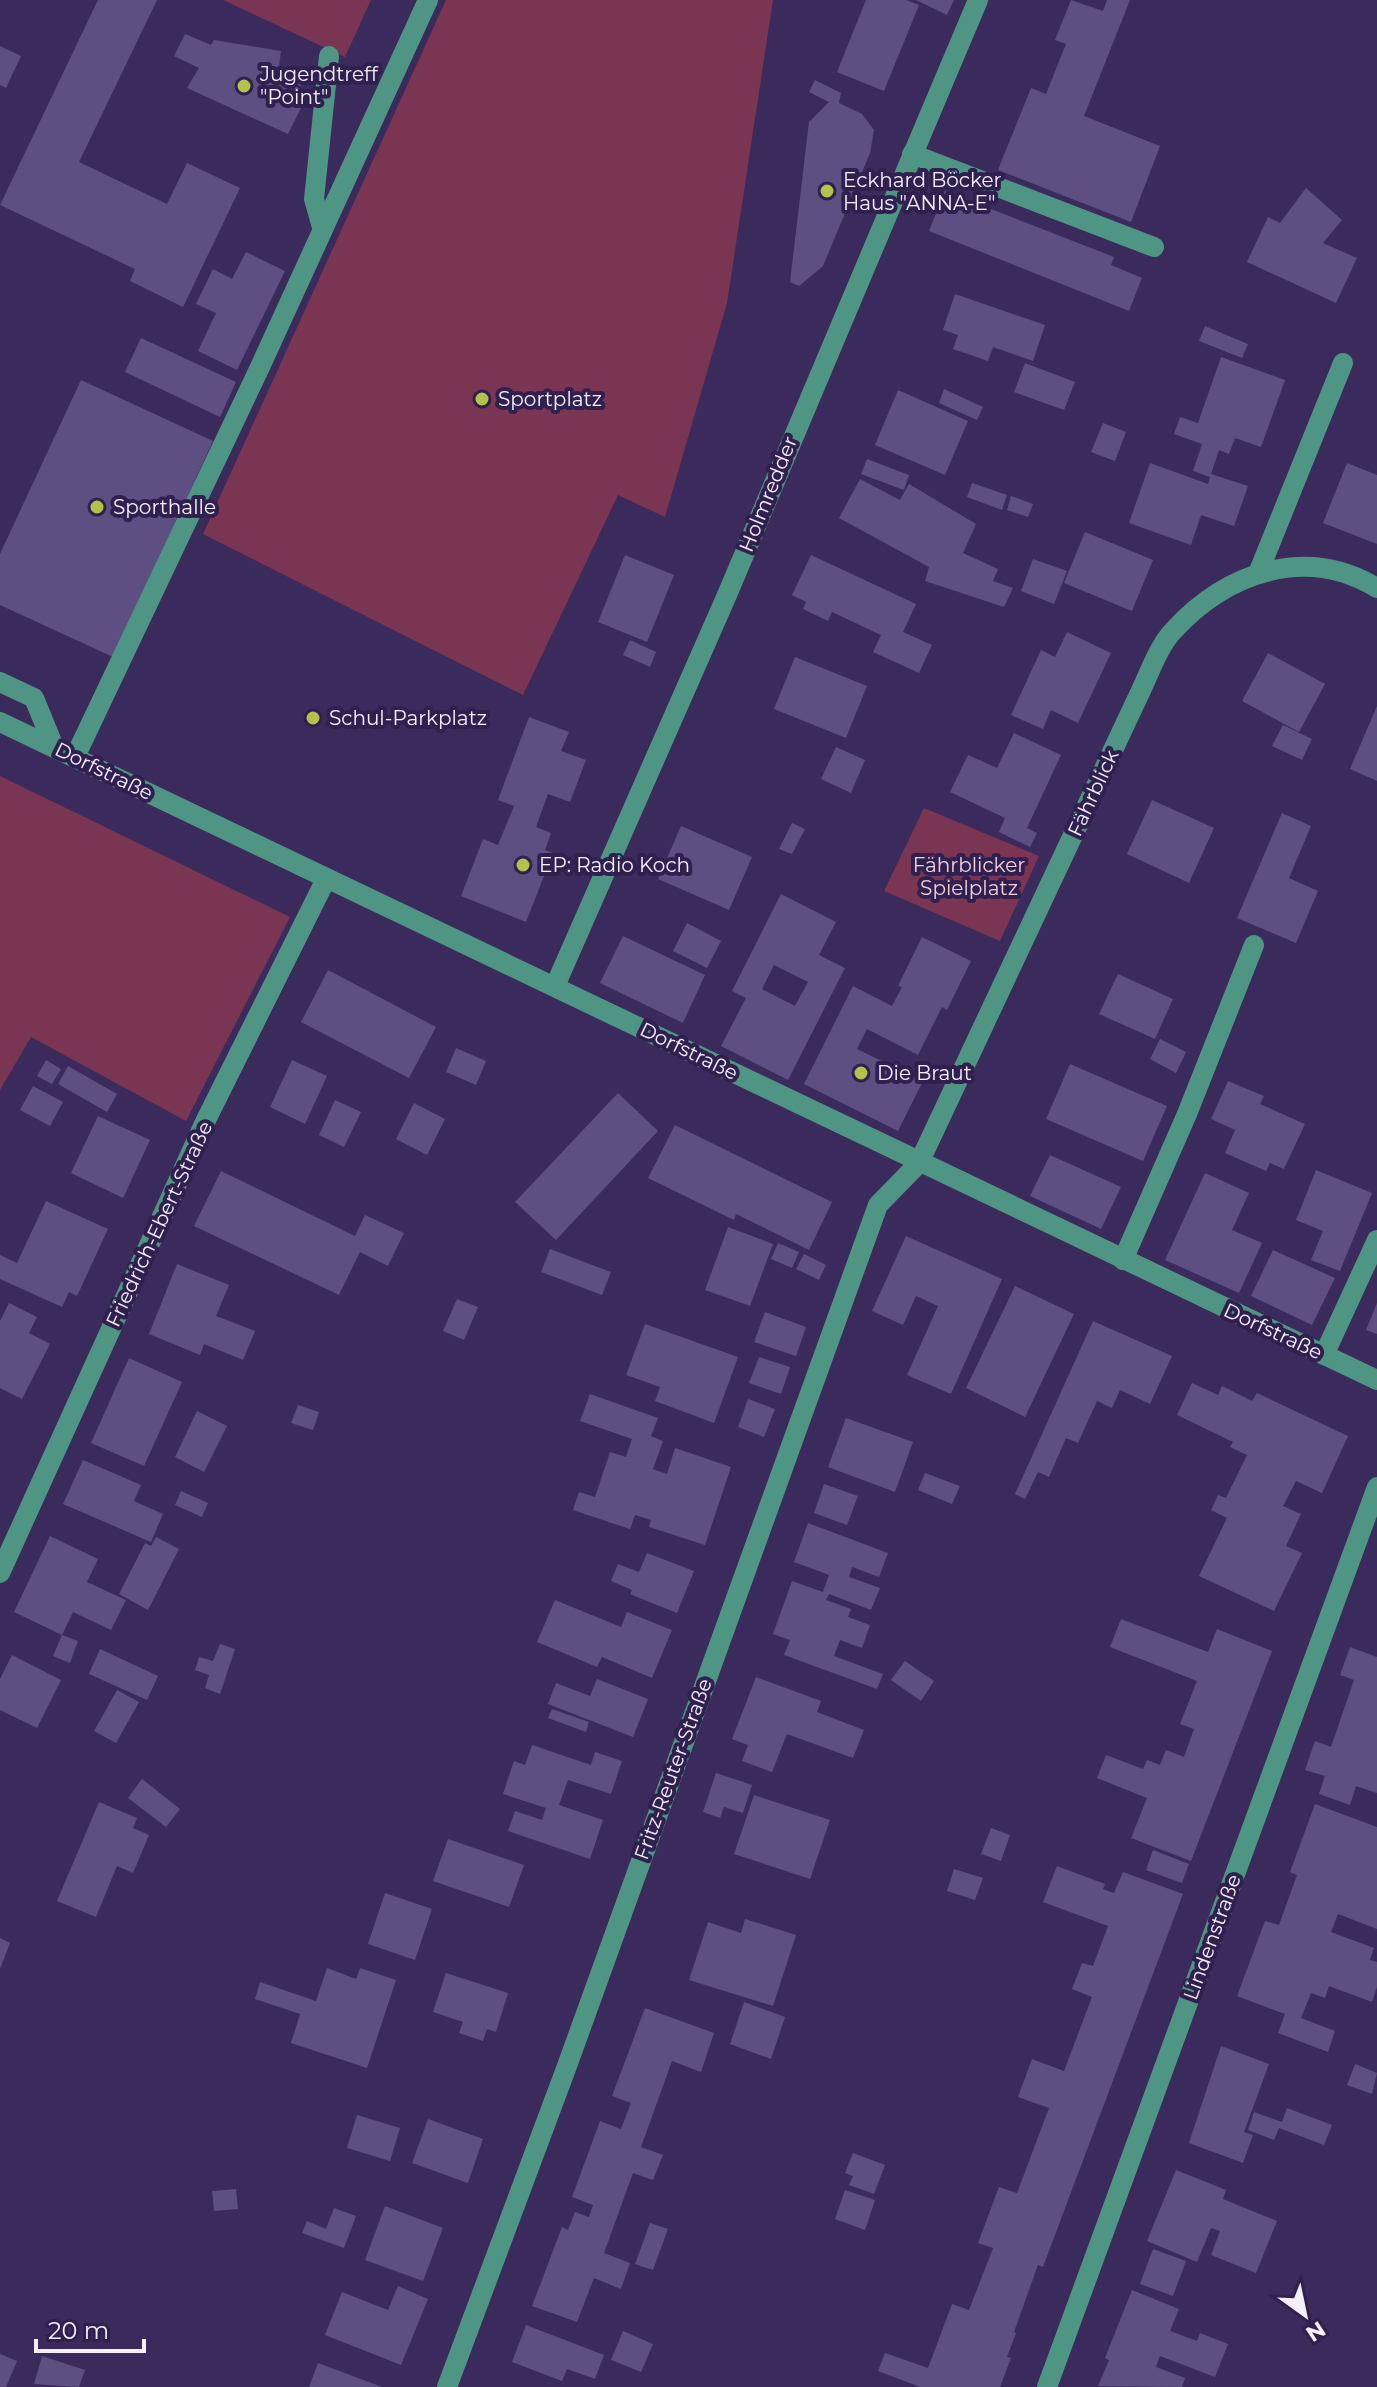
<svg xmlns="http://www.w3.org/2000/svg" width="1377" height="2387" font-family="Montserrat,sans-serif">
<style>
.green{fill:#7a3552}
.building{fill:#5e4f83;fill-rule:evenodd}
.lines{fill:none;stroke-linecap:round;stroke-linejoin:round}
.minor{stroke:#4f9584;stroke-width:20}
.poi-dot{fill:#b3c24b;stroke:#302050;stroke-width:3}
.labels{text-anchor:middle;stroke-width:8;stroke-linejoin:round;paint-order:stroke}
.poi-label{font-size:20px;fill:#f3f0fc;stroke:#302050;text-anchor:start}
.street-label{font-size:20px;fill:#f3f0fc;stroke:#302050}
.park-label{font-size:20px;fill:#f1cfda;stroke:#302050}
</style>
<rect width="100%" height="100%" fill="#3a2b5c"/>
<!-- green -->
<g class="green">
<polygon points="223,0 371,0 345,57"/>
<polygon points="446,0 773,0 727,303 665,517 618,495 523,695 203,534"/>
<polygon points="0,776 290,917 186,1121 31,1037 0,1090"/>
<polygon points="924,808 1039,856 1000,941 884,891"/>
</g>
<!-- building -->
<g class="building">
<polygon points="98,0 157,0 79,162 167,204 187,163 240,188 183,307 130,281 135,269 0,205"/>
<polygon points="866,0 906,0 919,5 884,91 837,72"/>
<polygon points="916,0 954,0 947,15"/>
<polygon points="1071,0 1103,11 1107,0 1130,0 1084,116 1160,146 1131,222 998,170 1031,88 1046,94 1066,44 1055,40"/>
<polygon points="185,34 211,45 214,40 281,51 278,75 302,84 293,99 302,106 288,134 187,88 199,68 174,56"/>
<polygon points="0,46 21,56 6,88 0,85"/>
<polygon points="815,80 841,93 839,103 862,114 874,130 870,153 823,266 799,286 790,282 809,122 829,102 809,92"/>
<polygon points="1306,188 1342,220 1323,243 1357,258 1336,303 1247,262 1268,217 1280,223"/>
<polygon points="945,191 1114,257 1111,265 1142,278 1129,311 929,231"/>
<polygon points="246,252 285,271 237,370 198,351 216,313 196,304 213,269 232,279"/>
<polygon points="955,294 1045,325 1033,361 993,347 988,361 953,349 958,335 943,330"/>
<polygon points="1205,326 1248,344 1242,358 1199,341"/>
<polygon points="141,338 236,382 220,417 125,372"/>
<polygon points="1221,357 1285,380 1261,447 1235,438 1229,454 1219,450 1211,474 1248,486 1234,526 1201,515 1191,545 1129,523 1150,463 1208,484 1210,477 1193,471 1202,444 1174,434 1180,417 1198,423"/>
<polygon points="1025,363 1075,382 1064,410 1014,392"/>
<polygon points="81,380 213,441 113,657 0,605 0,554"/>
<polygon points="944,389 983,407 977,420 939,403"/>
<polygon points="898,390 968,421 945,475 875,445"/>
<polygon points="1103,423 1126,432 1115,461 1091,452"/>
<polygon points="867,459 909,475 904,490 861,474"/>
<polygon points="1347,463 1377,475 1377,544 1323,523"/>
<polygon points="860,479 900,500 909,484 976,524 963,553 998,569 993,581 1013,588 1004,607 925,581 929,567 839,518"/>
<polygon points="972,483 1007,495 1002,510 967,497"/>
<polygon points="1011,496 1033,504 1028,517 1007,510"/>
<polygon points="1085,532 1153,560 1132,611 1064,583"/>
<polygon points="625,555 674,575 647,642 598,622"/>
<polygon points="811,555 916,604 903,632 932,645 919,673 873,652 881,635 832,612 828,621 803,609 806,602 792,595"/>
<polygon points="1033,559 1067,571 1054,604 1021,591"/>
<polygon points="1067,632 1111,653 1078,723 1051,710 1043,729 1011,715 1041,650 1055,657"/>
<polygon points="630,640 656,652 650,667 623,655"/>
<polygon points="1268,653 1325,684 1299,732 1242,701"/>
<polygon points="795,657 867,686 846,738 774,709"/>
<polygon points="1377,706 1377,781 1350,769"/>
<polygon points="529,717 569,732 561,751 586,760 570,802 548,794 536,827 551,833 545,850 553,853 526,922 461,896 483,839 498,845 514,806 498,800"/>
<polygon points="1283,725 1312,739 1302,760 1272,746"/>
<polygon points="1014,733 1061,755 1027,828 1037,833 1030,847 999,832 1005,818 950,792 968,755 997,768"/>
<polygon points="836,747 865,760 851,793 821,779"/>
<polygon points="1152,800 1214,828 1189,883 1127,854"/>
<polygon points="1282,813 1311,826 1289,878 1318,891 1296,943 1237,918"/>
<polygon points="792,823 805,829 792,854 779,849"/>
<polygon points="681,826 752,857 729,910 658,879"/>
<path d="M781,894L836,922L819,955L845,968L788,1080L721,1046L746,998L732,991ZM774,965L808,982L795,1006L762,989Z"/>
<polygon points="687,923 721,941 707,968 673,951"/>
<polygon points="623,936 705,975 683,1023 600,983"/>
<polygon points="922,937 971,961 947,1010 942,1007 918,1055 867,1029 857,1049 923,1081 898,1131 804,1084 853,986 892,1006 902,987 898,986"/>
<polygon points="328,970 436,1027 409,1078 301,1022"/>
<polygon points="1118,974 1173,999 1155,1039 1099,1014"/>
<polygon points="1160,1039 1186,1052 1176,1073 1150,1059"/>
<polygon points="456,1048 486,1061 476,1085 446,1072"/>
<polygon points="46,1060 61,1069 52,1084 37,1076"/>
<polygon points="292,1060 327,1076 305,1124 270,1107"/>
<polygon points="1070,1064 1167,1106 1143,1161 1046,1119"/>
<polygon points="68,1066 117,1094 107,1112 58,1084"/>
<polygon points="1228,1081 1264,1096 1260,1104 1305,1124 1284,1169 1270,1163 1266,1171 1225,1153 1235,1130 1211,1119"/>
<polygon points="33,1086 63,1102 50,1126 20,1110"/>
<polygon points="618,1093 658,1131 556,1240 515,1202"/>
<polygon points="335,1100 361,1112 344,1147 319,1135"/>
<polygon points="414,1103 445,1119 427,1155 396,1139"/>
<polygon points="98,1116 150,1140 123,1198 71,1173"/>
<polygon points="675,1125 832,1202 809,1250 736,1214 734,1220 648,1178"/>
<polygon points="1050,1155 1121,1187 1101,1229 1030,1196"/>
<polygon points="1316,1170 1372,1193 1340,1271 1311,1260 1323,1231 1296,1220"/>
<polygon points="221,1171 355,1236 365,1215 404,1233 388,1266 360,1252 339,1295 194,1226"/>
<polygon points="1205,1173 1249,1193 1232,1230 1262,1243 1239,1293 1165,1260"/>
<polygon points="46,1201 108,1229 77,1296 69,1292 62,1307 0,1279 0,1255 17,1263"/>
<polygon points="728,1227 773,1244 750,1306 705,1290"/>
<polygon points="906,1236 1002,1279 951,1394 907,1375 938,1306 916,1296 903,1325 872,1311"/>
<polygon points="778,1243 799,1252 792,1268 771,1259"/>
<polygon points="550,1249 611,1272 602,1295 541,1272"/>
<polygon points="1273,1250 1335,1278 1312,1325 1251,1296"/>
<polygon points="804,1254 826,1265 819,1280 796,1269"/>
<polygon points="177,1264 229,1285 216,1316 255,1331 243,1360 204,1344 200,1355 149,1334"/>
<polygon points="1015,1286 1074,1314 1025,1417 966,1388"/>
<polygon points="457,1299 478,1307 464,1340 443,1331"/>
<polygon points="9,1303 37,1317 29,1333 50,1344 22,1399 0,1388 0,1321"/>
<polygon points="1377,1303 1377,1334 1366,1330"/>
<polygon points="765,1312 806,1327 796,1356 754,1342"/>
<polygon points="1093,1321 1172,1356 1150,1404 1120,1390 1112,1408 1097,1401 1078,1443 1066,1438 1049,1477 1038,1472 1025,1499 1015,1494"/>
<polygon points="645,1324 738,1357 714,1423 655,1401 660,1387 626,1375"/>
<polygon points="759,1357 790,1367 781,1394 749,1383"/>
<polygon points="129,1358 182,1382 144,1466 91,1443"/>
<polygon points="1192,1383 1218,1395 1222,1386 1252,1401 1257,1393 1348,1436 1322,1493 1296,1481 1283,1506 1301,1514 1286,1546 1302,1553 1274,1611 1199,1576 1227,1518 1211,1510 1218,1495 1226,1498 1247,1455 1230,1447 1233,1442 1177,1415"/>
<polygon points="590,1394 658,1418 651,1436 663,1441 653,1469 667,1474 675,1448 731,1467 705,1545 649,1527 651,1520 635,1515 630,1529 573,1510 579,1492 595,1497 610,1452 626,1457 632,1439 580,1421"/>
<polygon points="748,1399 775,1409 764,1437 738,1427"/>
<polygon points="298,1405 319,1412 313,1430 291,1423"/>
<polygon points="197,1411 227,1426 204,1472 175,1457"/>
<polygon points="846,1418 913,1442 895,1492 828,1467"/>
<polygon points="83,1460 141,1485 134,1501 163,1514 151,1542 63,1504"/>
<polygon points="925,1473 960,1486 952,1504 918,1490"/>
<polygon points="824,1484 858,1496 847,1525 814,1513"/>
<polygon points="181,1491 208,1503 202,1517 175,1505"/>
<polygon points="808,1523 888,1553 879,1577 852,1567 849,1577 880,1588 871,1610 829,1594 826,1600 851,1609 848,1617 870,1625 862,1648 840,1640 834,1656 883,1674 877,1689 784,1655 790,1640 773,1634 792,1581 823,1592 829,1575 794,1562"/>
<polygon points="50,1536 98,1559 87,1582 126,1600 111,1630 73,1612 62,1635 14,1612"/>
<polygon points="156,1537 179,1549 148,1610 119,1594 145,1543 151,1546"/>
<polygon points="647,1553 694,1571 677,1613 630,1594 632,1590 611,1581 618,1564 639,1572"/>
<polygon points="555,1600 621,1627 627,1612 672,1630 652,1678 602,1657 597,1667 537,1642"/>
<polygon points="1121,1619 1208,1652 1217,1629 1272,1651 1191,1861 1131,1838 1147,1798 1097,1778 1106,1755 1143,1769 1147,1760 1160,1765 1166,1750 1184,1757 1194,1729 1180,1724 1197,1681 1110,1647"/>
<polygon points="62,1635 78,1641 70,1663 53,1656"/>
<polygon points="220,1644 235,1649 220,1694 205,1688 209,1675 195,1670 199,1657 213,1661"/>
<polygon points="1350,1647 1377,1657 1377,1793 1356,1786 1350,1805 1319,1794 1325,1776 1305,1770 1315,1741 1331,1747 1354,1680 1340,1675"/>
<polygon points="100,1649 158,1676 147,1700 89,1674"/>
<polygon points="12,1655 61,1680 37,1728 0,1710 0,1679"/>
<polygon points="905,1661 934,1681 921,1701 891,1680"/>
<polygon points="756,1677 821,1701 817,1712 864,1730 853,1758 787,1734 772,1772 742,1761 748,1745 732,1739"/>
<polygon points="597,1679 648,1699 633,1737 548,1704 556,1683 590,1696"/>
<polygon points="117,1690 139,1702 116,1743 94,1731"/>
<polygon points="552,1709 589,1722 586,1732 548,1718"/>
<polygon points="532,1745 591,1765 595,1752 622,1761 611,1794 568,1780 559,1805 603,1820 590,1859 508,1831 515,1811 542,1820 546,1808 503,1794 514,1761 525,1765"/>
<polygon points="716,1773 752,1785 743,1813 724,1807 720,1818 703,1812"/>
<polygon points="142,1779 180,1809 166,1827 128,1798"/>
<polygon points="754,1795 830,1820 810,1879 734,1854"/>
<polygon points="99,1802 137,1818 133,1828 149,1835 133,1873 117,1866 96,1917 57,1901"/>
<polygon points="1315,1804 1377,1827 1377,1929 1338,1914 1331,1932 1374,1948 1370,1960 1377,1962 1377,1987 1372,2002 1329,1986 1325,1998 1311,1993 1301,2018 1335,2031 1328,2052 1278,2033 1285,2014 1237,1996 1265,1921 1279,1925 1297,1875 1290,1872"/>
<polygon points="991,1828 1010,1835 1001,1861 981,1854"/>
<polygon points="448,1839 524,1865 509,1907 433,1881"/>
<polygon points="1153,1850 1189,1864 1182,1883 1146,1870"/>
<polygon points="1057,1866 1105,1884 1103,1889 1114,1893 1123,1872 1183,1894 1043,2267 1038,2265 1014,2332 1016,2333 1007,2357 1011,2358 1000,2387 920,2387 878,2371 885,2353 928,2368 952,2304 969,2310 993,2248 978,2243 999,2187 1017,2193 1049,2108 1018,2097 1032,2059 1064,2071 1092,1997 1072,1989 1082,1963 1093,1966 1108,1926 1043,1902"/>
<polygon points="954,1869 983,1878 975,1900 947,1891"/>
<polygon points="385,1893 432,1909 415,1960 368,1944"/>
<polygon points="745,1919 796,1935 773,2006 689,1980 708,1922 741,1933"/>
<polygon points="0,1938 10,1943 0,1969"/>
<polygon points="327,1968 356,1979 360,1968 396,1980 367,2068 291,2043 300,2014 255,1999 260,1982 316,2001"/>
<polygon points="446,1973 508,1993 496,2032 487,2029 483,2041 459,2033 463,2022 433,2012"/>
<polygon points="744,2002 785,2017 771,2059 730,2044"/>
<polygon points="645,2008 714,2033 701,2072 672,2061 641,2147 663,2155 653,2180 633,2173 604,2253 630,2263 621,2289 594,2278 577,2322 532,2306 562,2227 568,2230 575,2212 589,2217 593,2205 572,2197 600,2121 621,2129 631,2103 612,2096"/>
<polygon points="1221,2046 1269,2064 1244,2132 1253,2135 1243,2163 1189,2143"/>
<polygon points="1355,2064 1377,2073 1372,2094 1347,2085"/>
<polygon points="1287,2108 1332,2125 1324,2145 1279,2128 1274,2140 1248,2130 1254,2112 1282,2122"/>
<polygon points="357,2115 400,2128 390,2161 347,2148"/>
<polygon points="428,2119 483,2139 468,2183 412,2163"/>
<polygon points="853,2153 885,2165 874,2194 849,2185 853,2176 845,2173"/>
<polygon points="1176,2170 1226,2190 1223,2199 1277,2221 1256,2273 1211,2255 1220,2231 1211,2228 1197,2262 1147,2241"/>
<polygon points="236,2189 238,2209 214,2211 212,2191"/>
<polygon points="845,2190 875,2200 865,2230 835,2219"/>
<polygon points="385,2206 443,2228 423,2281 365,2260"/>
<polygon points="334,2208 356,2216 344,2248 302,2233 307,2221 326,2229"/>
<polygon points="650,2223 668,2229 653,2270 635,2264"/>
<polygon points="1153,2249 1186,2261 1173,2296 1140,2284"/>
<polygon points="398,2286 428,2299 401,2365 325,2335 342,2292 388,2310"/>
<polygon points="1132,2290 1179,2309 1170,2331 1197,2341 1200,2333 1228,2344 1215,2377 1160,2356 1156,2367 1185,2378 1182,2387 1098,2386 1109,2360 1105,2358"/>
<polygon points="526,2325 604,2355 595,2379 567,2369 562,2381 512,2362"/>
<polygon points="623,2331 653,2344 641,2372 611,2360"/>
<polygon points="0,2354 17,2361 6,2387 0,2387"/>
<polygon points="42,2356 85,2370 79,2387 34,2384"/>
<polygon points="318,2363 382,2387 309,2387"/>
</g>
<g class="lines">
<!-- minor -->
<g class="minor">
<polyline points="912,154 1154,247"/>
<polyline points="322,227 314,199 329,56"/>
<polyline points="1259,571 1343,363"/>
<polyline points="0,682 34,698 54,747"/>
<polyline points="0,722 1377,1380"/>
<polyline points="75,757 260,367 428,0"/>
<polyline points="555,986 727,595 978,0"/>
<polyline points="1123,1260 1187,1114 1254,945"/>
<polyline points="1324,1355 1377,1240"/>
<polyline points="0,1573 205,1122 326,879"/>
<path d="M447,2387L567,2066L878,1205L919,1163L1136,701C1147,680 1157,648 1173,631C1227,572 1306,545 1377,588"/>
<polyline points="1047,2387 1377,1487"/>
</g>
</g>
<!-- markers -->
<g class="poi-dot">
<circle cx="244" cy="86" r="8"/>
<circle cx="827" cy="191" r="8"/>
<circle cx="482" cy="399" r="8"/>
<circle cx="97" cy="507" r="8"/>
<circle cx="313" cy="718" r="8"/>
<circle cx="523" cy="865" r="8"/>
<circle cx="861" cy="1073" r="8"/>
</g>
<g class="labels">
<!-- poi labels -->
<g class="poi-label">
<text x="260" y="81">Jugendtreff<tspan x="260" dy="23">"Point"</tspan></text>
<text x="843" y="187">Eckhard Böcker<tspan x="843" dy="23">Haus "ANNA-E"</tspan></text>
<text x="498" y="406">Sportplatz</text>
<text x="113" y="514">Sporthalle</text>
<text x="329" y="725">Schul-Parkplatz</text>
<text x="539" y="872">EP: Radio Koch</text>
<text x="877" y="1080">Die Braut</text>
</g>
<!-- street labels -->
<g class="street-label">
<text transform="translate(768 494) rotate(-68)" y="7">Holmredder</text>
<text transform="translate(104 771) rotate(26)" y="7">Dorfstraße</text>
<text transform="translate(1093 793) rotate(-65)" y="7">Fährblick</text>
<text transform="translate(689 1051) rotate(26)" y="7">Dorfstraße</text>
<text transform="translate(159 1224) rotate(-65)" y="7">Friedrich-Ebert-Straße</text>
<text transform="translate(1273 1331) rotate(25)" y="7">Dorfstraße</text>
<text transform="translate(673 1769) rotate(-70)" y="7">Fritz-Reuter-Straße</text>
<text transform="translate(1212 1937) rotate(-70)" y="7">Lindenstraße</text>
</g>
<!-- park labels -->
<g class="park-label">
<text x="969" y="872">Fährblicker<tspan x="969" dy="23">Spielplatz</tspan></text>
</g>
</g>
<!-- north arrow -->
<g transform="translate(1305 2315) rotate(147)" stroke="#302050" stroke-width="6" paint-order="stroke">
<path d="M0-6L14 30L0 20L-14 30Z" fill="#f3f0fc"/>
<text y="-12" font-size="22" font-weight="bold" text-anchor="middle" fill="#f3f0fc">N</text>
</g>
<!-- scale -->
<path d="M36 2339v12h108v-12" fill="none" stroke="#f3f0fc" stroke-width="4"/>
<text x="48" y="2339" font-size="24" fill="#f3f0fc" stroke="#302050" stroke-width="6" paint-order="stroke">20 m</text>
</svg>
